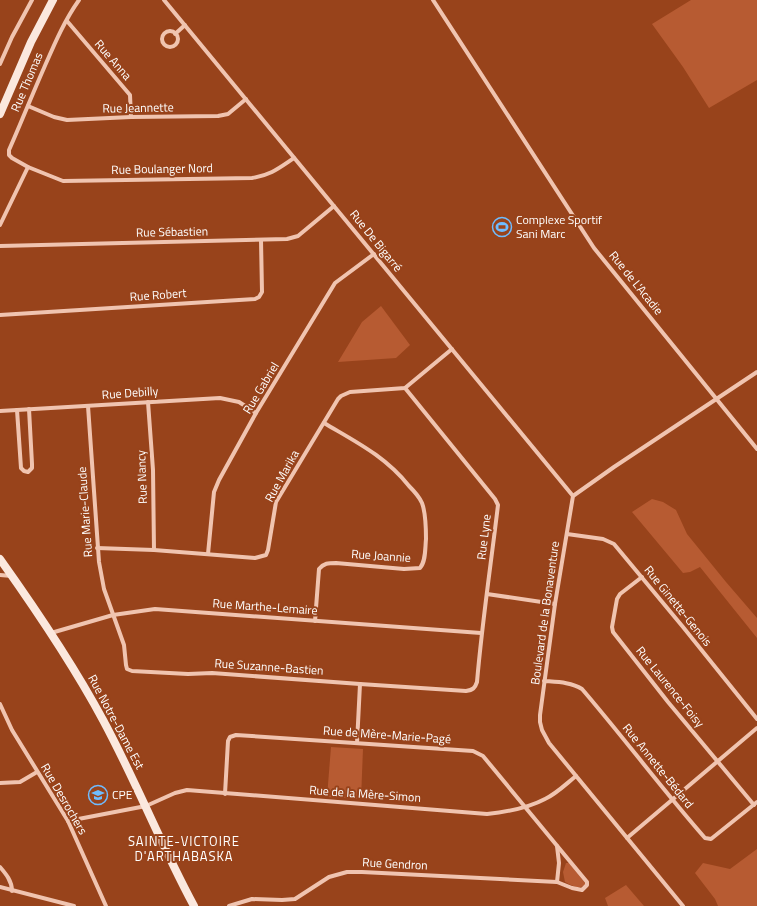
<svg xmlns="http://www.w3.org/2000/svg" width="757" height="906" font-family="'Titillium Web',sans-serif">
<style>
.green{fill:#b75b32}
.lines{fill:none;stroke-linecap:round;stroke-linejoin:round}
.street{stroke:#f0c4b0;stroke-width:4}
.secondary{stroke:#fbe8de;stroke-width:8}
.labels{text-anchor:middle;stroke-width:4;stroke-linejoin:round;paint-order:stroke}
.street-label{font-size:12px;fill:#fff;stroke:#98431b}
.poi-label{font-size:12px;fill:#fff;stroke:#98431b;text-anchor:start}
.neighbourhood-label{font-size:13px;letter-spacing:1px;fill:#fff;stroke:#98431b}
</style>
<rect width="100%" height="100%" fill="#98431b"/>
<!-- green -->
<g class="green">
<polygon points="691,0 757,0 757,80 709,108 683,67 652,24"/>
<polygon points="381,306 410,345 396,358 338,362 362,322"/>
<polygon points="652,499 663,502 676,510 687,534 726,582 757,618 757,638 700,567 690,572 683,573 632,512"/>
<polygon points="331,747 363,749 361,799 327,797"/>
<polygon points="757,849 757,906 718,906 715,899 695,873 703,863 730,869"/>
<path d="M566,863H569L585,883V885C578,890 571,885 565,882L563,872Z"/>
<polygon points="626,885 644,906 608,906 605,898"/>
</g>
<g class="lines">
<!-- street -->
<g class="street">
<path d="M79,0C64,21 54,45 44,68C32,95 21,123 9,150V155L12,158L28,167L63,181L252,178C271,175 279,168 294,158"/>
<polyline points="164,0 573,496"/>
<polyline points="433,0 594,248 757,449"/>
<polyline points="67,21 130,95 131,117"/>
<circle cx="170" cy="39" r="8"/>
<polyline points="175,34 185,25"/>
<polyline points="0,64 12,37 32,0"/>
<polyline points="28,106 54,117 67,120 131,117 218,116 228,114 246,99"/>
<polyline points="0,225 28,167"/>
<polyline points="0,246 287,239 298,236 334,206"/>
<polyline points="0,315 255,299 259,297 262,292 261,240"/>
<polyline points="148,402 153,470 154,550"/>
<path d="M88,406L99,562L104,589L124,645L126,665L127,669L132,671L188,674L212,673L360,684L466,691C473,690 475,688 477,682C482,623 491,564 498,505L495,499L405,388"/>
<polyline points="17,410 21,468 24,471 28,472 32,468 32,464 29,409"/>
<polyline points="0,411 220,398 239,402 256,413"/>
<polyline points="567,534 603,539 614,544 683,627 757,719"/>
<polyline points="97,548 154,550 255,558 266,555 268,550 276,502 338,399 341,396 350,392 405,388 452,349"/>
<polyline points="208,554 214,492 219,480 256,413 335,283 374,254"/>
<polyline points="0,575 12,576"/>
<polyline points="642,577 620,594 617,599 612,627 613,632 668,702 754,805"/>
<polyline points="487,594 555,604"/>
<path d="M315,621L319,569C324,563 328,563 336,563L404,569L420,568C426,561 425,549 426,539C426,530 425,511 422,503C419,496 414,491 409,486C385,456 356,442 324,423"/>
<polyline points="51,633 113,615 155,609 481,633"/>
<path d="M544,681C557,682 571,682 582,689C624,738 662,789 705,838L711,839L757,802"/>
<polyline points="0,704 12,730 68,821 106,906"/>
<polyline points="357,743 360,684"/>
<polyline points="0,783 20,782 37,772"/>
<polyline points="225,794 228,741 230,737 236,735 473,751 483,756 587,882 587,885 582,890 572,888 557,882 362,872 347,872 329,877 295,899 282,900 252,899 229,906"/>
<path d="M68,821L146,806L175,793L187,790L487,814C506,812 528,808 545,799C556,794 566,784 576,776"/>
<polyline points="627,838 757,728"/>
<path d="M0,867C6,874 12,881 12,891"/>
<polyline points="557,882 559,863 557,846"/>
<polyline points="0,887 74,906"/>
<polyline points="683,906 549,743 542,730 540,722 540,715 555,604 573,496 614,467 757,372"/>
</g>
<!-- secondary -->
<g class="secondary">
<polyline points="0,114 31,42 53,0"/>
<path d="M0,559C37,611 73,664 103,720C136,781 161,845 194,906"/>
</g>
</g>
<!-- icons -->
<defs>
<g id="stadium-ring" transform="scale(1)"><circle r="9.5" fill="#98431b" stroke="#6fbcff" stroke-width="1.5"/><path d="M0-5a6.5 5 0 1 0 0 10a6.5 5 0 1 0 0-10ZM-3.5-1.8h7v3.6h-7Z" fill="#6fbcff"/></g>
<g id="school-ring" transform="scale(1)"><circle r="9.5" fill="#98431b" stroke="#6fbcff" stroke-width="1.5"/><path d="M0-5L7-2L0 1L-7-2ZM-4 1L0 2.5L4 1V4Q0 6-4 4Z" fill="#6fbcff"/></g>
</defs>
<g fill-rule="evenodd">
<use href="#stadium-ring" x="502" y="227"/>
<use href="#school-ring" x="98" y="795"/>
</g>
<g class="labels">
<!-- street labels -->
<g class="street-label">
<text transform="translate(113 60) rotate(49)" y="4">Rue Anna</text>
<text transform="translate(27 82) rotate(-67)" y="4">Rue Thomas</text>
<text transform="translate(138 108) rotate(-1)" y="4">Rue Jeannette</text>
<text transform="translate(162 169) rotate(-1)" y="4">Rue Boulanger Nord</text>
<text transform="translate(172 232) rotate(-1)" y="4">Rue Sébastien</text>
<text transform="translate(376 241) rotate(51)" y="4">Rue De Bigarré</text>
<text transform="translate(636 283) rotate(51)" y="4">Rue de L'Acadie</text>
<text transform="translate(158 295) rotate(-4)" y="4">Rue Robert</text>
<text transform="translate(261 388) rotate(-59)" y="4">Rue Gabriel</text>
<text transform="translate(130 393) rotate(-4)" y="4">Rue Debilly</text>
<text transform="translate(282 476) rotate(-61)" y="4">Rue Marika</text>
<text transform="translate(142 477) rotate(-92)" y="4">Rue Nancy</text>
<text transform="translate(85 512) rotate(-94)" y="4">Rue Marie-Claude</text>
<text transform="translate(484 537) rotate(-83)" y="4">Rue Lyne</text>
<text transform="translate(381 556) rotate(4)" y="4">Rue Joannie</text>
<text transform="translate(678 606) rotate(51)" y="4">Rue Ginette-Genois</text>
<text transform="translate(265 607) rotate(4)" y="4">Rue Marthe-Lemaire</text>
<text transform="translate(545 613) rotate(-82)" y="4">Boulevard de la Bonaventure</text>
<text transform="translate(269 667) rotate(4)" y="4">Rue Suzanne-Bastien</text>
<text transform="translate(670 687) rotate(51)" y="4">Rue Laurence-Foisy</text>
<text transform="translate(116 722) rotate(62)" y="4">Rue Notre-Dame Est</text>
<text transform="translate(387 735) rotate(4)" y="4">Rue de Mère-Marie-Pagé</text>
<text transform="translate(658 766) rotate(51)" y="4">Rue Annette-Bédard</text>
<text transform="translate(365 794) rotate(4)" y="4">Rue de la Mère-Simon</text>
<text transform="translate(64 799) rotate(60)" y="4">Rue Desrochers</text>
<text transform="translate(395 864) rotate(3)" y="4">Rue Gendron</text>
</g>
<!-- poi labels -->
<g class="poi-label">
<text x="516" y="224">Complexe Sportif<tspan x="516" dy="14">Sani Marc</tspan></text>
<text x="112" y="799">CPE</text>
</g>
<!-- neighbourhood labels -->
<g class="neighbourhood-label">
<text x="184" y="846">SAINTE-VICTOIRE<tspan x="184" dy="15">D'ARTHABASKA</tspan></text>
</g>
</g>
</svg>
